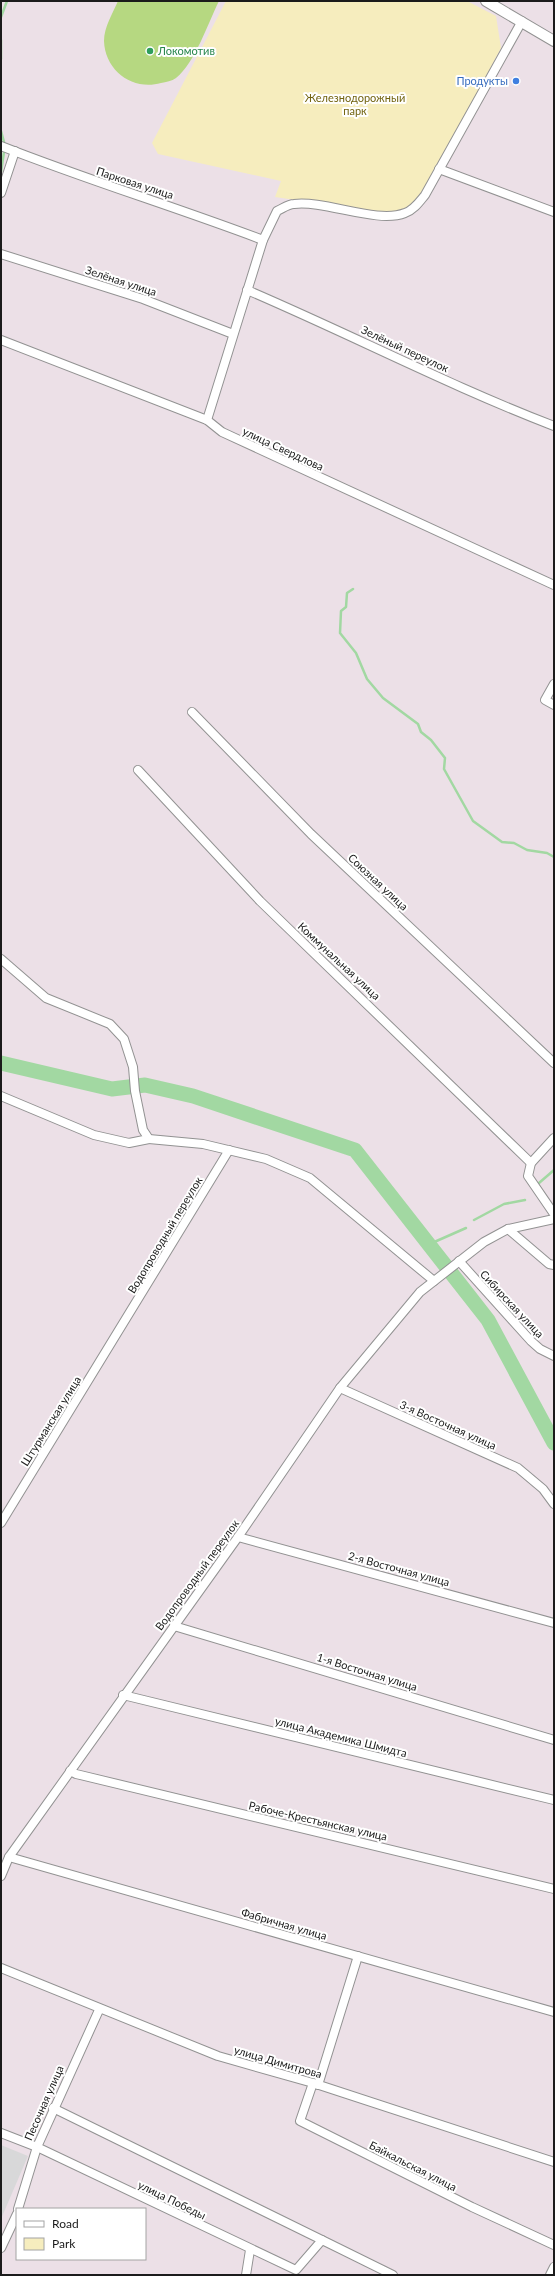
<svg xmlns="http://www.w3.org/2000/svg" width="555" height="2276" font-family="Lato,sans-serif">
<style>
.residential{fill:#d8d8d9}
.park{fill:#f6edbe}
.pitch{fill:#b6d881}
.lines{fill:none;stroke-linecap:round;stroke-linejoin:round}
.stream{stroke:#a2d8a2;stroke-width:2.5}
.river{stroke:#a2d8a2;stroke-width:15}
.minor-casing{stroke:#929292;stroke-width:10}
.tertiary-casing{stroke:#929292;stroke-width:12}
.minor{stroke:#fff;stroke-width:8}
.tertiary{stroke:#fff;stroke-width:10}
.leisure-dot{fill:#2e9e5b;stroke:#fff;stroke-width:1.5}
.shop-dot{fill:#3f7fe0;stroke:#fff;stroke-width:1.5}
.labels{text-anchor:middle;stroke-width:4;stroke-linejoin:round;paint-order:stroke}
.leisure-label{font-size:11px;fill:#27864d;stroke:#fff;text-anchor:start}
.shop-label{font-size:11px;fill:#366cbe;stroke:#fff;text-anchor:end}
.park-label{font-size:11px;fill:#716310;stroke:#fff}
.street-label{font-size:11px;fill:#1b1b1b;stroke:#fff}
</style>
<rect width="100%" height="100%" fill="#ece0e7"/>
<!-- residential -->
<polygon class="residential" points="1,2145 28,2156 1,2219"/>
<!-- park -->
<polygon class="park" points="226,1 467,1 496,16 501,48 424,192 414,203 401,211 370,211 275,197 281,181 158,154 152,143"/>
<!-- pitch -->
<path class="pitch" d="M118,1H219C208,23 195,63 176,78C172,81 166,82 161,83C133,91 105,71 104,41C104,27 113,13 118,1Z"/>
<g class="lines">
<!-- stream -->
<g class="stream">
<polyline points="1,17 7,1"/>
<polyline points="1,40 1,59"/>
<polyline points="1,131 4,142"/>
<polyline points="1,172 4,152"/>
<polyline points="353,589 347,593 346,607 341,611 340,633 356,653 367,679 383,698 418,724 421,732 431,740 445,758 444,769 473,821 502,842 514,843 527,850 547,853 554,857"/>
<polyline points="539,1183 554,1170"/>
<polyline points="474,1220 504,1204 525,1200"/>
<polyline points="432,1243 466,1228"/>
</g>
<!-- river -->
<polyline class="river" points="1,1063 112,1089 145,1085 193,1096 355,1150 488,1320 554,1443"/>
<!-- minor casing -->
<g class="minor-casing">
<g id="minor">
<path d="M1,146C87,180 176,207 263,240"/>
<polyline points="439,169 554,212"/>
<polyline points="1,193 15,151"/>
<polyline points="1,254 143,299 233,334"/>
<path d="M247,290C350,334 450,386 554,426"/>
<polyline points="1,340 207,420 222,432 554,585"/>
<path d="M207,420L263,240L277,211C282,209 288,204 294,204C325,200 377,224 405,213C414,210 420,201 425,195L522,21"/>
<polyline points="554,684 545,700 554,705"/>
<polyline points="192,712 311,834 554,1063"/>
<polyline points="138,770 260,901 531,1163"/>
<polyline points="1,959 46,998 110,1024 124,1039 133,1067 135,1091 143,1130 149,1139 203,1144 266,1159 310,1178 434,1281"/>
<polyline points="1,1096 94,1135 129,1143 149,1139"/>
<polyline points="554,1138 531,1163 528,1176 554,1214"/>
<polyline points="508,1229 549,1264 554,1265"/>
<polyline points="459,1261 531,1341 540,1349 554,1356"/>
<polyline points="340,1388 518,1468 543,1489 554,1504"/>
<polyline points="1,1523 229,1150"/>
<polyline points="238,1537 554,1623"/>
<polyline points="174,1626 554,1740"/>
<polyline points="123,1695 554,1800"/>
<polyline points="70,1771 76,1774 554,1889"/>
<polyline points="9,1857 554,2012"/>
<polyline points="1,1876 9,1857 238,1537 340,1388 420,1292 484,1242 508,1229 554,1219"/>
<polyline points="1,1968 218,2056 313,2083 554,2162"/>
<polyline points="313,2083 300,2121 472,2207 554,2245"/>
<polyline points="318,2085 358,1956"/>
<polyline points="53,2108 322,2240"/>
<polyline points="1,2133 37,2147 296,2270 322,2240 393,2275"/>
<polyline points="18,2209 37,2147 99,2010"/>
<polyline points="1,2248 17,2214"/>
<polyline points="246,2275 250,2250"/>
<polyline points="550,2275 554,2267"/>
</g>
</g>
<!-- tertiary casing -->
<g class="tertiary-casing">
<polyline id="tertiary" points="486,1 554,41"/>
</g>
<!-- minor -->
<use href="#minor" class="minor"/>
<!-- tertiary -->
<use href="#tertiary" class="tertiary"/>
</g>
<!-- markers -->
<circle class="leisure-dot" cx="150" cy="51" r="4"/>
<circle class="shop-dot" cx="516" cy="81" r="4"/>
<g class="labels">
<!-- leisure labels -->
<g class="leisure-label">
<text x="158" y="55">Локомотив</text>
</g>
<!-- shop labels -->
<g class="shop-label">
<text x="508" y="85">Продукты</text>
</g>
<!-- park labels -->
<g class="park-label">
<text x="355" y="102">Железнодорожный<tspan x="355" dy="13">парк</tspan></text>
</g>
<!-- street labels -->
<g class="street-label">
<text transform="translate(135 183) rotate(18)" y="4">Парковая улица</text>
<text transform="translate(121 281) rotate(18)" y="4">Зелёная улица</text>
<text transform="translate(405 349) rotate(25)" y="4">Зелёный переулок</text>
<text transform="translate(283 449) rotate(25)" y="4">улица Свердлова</text>
<text transform="translate(378 882) rotate(43)" y="4">Союзная улица</text>
<text transform="translate(339 961) rotate(43)" y="4">Коммунальная улица</text>
<text transform="translate(165 1235) rotate(-59)" y="4">Водопроводный переулок</text>
<text transform="translate(512 1304) rotate(47)" y="4">Сибирская улица</text>
<text transform="translate(51 1421) rotate(-58)" y="4">Штурманская улица</text>
<text transform="translate(448 1425) rotate(24)" y="4">3-я Восточная улица</text>
<text transform="translate(399 1569) rotate(15)" y="4">2-я Восточная улица</text>
<text transform="translate(197 1575) rotate(-54)" y="4">Водопроводный переулок</text>
<text transform="translate(367 1672) rotate(17)" y="4">1-я Восточная улица</text>
<text transform="translate(341 1737) rotate(14)" y="4">улица Академика Шмидта</text>
<text transform="translate(318 1821) rotate(13)" y="4">Рабоче-Крестьянская улица</text>
<text transform="translate(284 1924) rotate(16)" y="4">Фабричная улица</text>
<text transform="translate(278 2062) rotate(16)" y="4">улица Димитрова</text>
<text transform="translate(44 2103) rotate(-66)" y="4">Песочная улица</text>
<text transform="translate(413 2166) rotate(27)" y="4">Байкальская улица</text>
<text transform="translate(172 2200) rotate(26)" y="4">улица Победы</text>
</g>
</g>
<!-- border -->
<rect width="555" height="2276" fill="none" stroke="#1b1b1b" stroke-width="4"/>
<!-- legend -->
<rect x="16" y="2208" width="130" height="52" fill="#ffffff" stroke="#a4a4a4"/>
<rect x="24" y="2221" width="20" height="6" fill="#ffffff" stroke="#a4a4a4"/>
<text x="52" y="2228" font-size="12" fill="#1b1b1b">Road</text>
<rect x="24" y="2238" width="20" height="12" fill="#f6edbe" stroke="#a4a4a4"/>
<text x="52" y="2248" font-size="12" fill="#1b1b1b">Park</text>
</svg>
